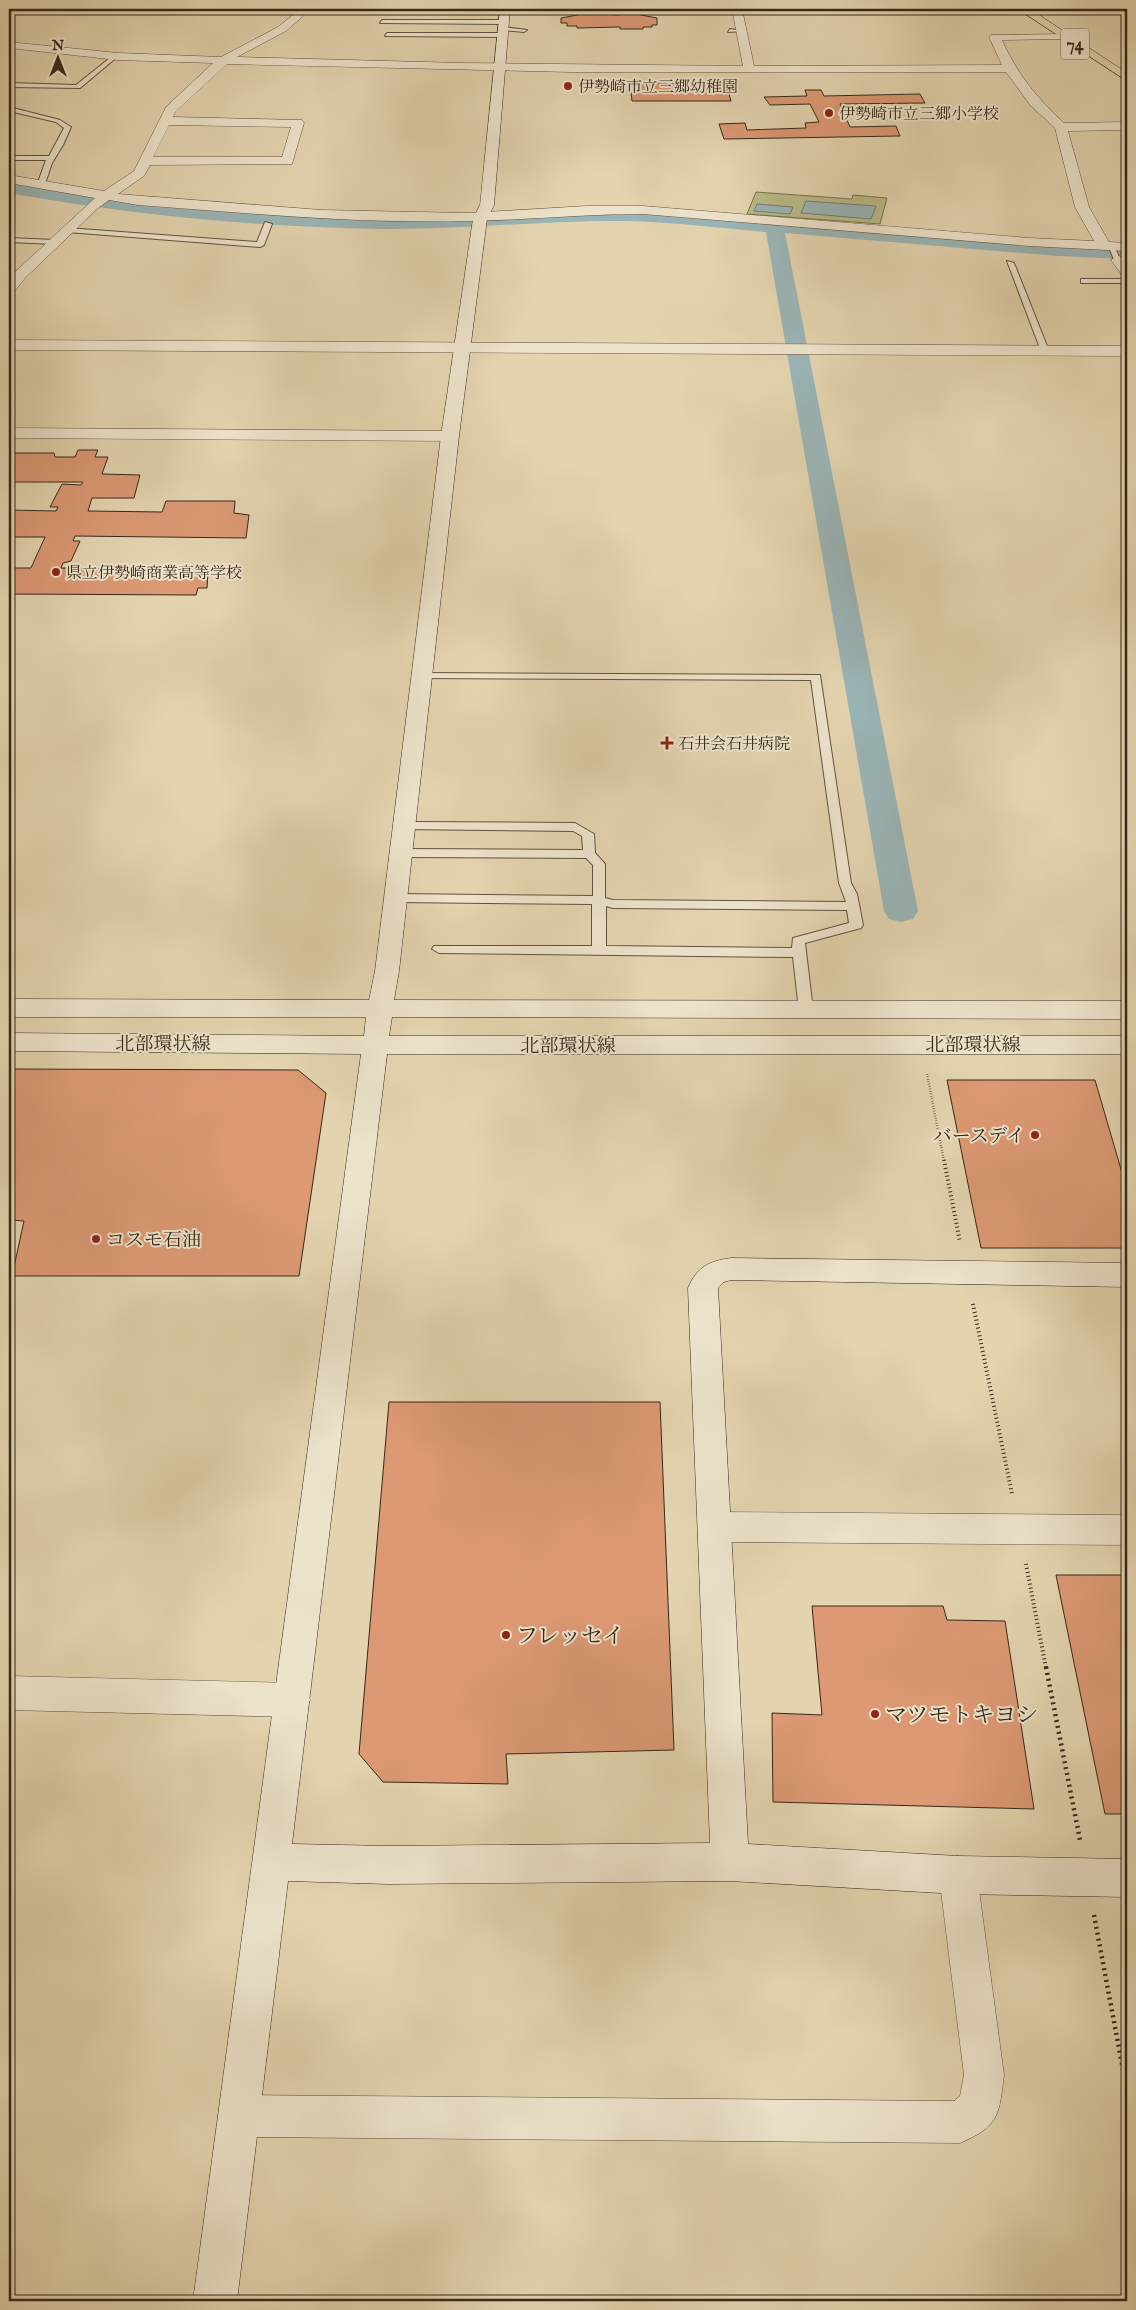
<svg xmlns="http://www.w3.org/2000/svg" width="1136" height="2310" font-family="'IM FELL English','Noto Serif JP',serif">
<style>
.green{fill:#b9bb87;stroke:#787250}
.water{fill:#9ab5b7;stroke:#727d78}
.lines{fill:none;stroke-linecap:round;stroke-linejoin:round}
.canal{fill:#9ab5b7;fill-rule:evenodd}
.building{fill:#dc9974;stroke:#36281a}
.lane-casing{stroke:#61533f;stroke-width:2}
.street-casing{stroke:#61533f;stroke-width:1}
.secondary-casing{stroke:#36281a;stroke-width:1}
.primary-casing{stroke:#36281a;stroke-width:1}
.path-far2{stroke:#36281a;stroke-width:2.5;stroke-dasharray:0.5 2;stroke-linecap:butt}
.path-far1{stroke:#36281a;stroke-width:4;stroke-dasharray:1 3;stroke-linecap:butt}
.path{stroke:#36281a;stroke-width:4.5;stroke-dasharray:2 4;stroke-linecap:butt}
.lane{fill:#ede3cb;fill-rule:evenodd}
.street{fill:#ede3cb;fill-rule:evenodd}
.secondary{fill:#ede3cb;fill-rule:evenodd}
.primary{fill:#e3d4af;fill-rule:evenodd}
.poi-dot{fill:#8f2418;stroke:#ede3cb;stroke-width:2}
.labels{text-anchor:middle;stroke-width:4;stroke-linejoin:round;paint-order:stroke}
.far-poi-label{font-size:16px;fill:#36281a;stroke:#ede3cb;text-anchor:start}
.shield{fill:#ede3cb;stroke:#6d604f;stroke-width:1}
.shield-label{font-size:18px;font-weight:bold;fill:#36281a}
.street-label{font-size:19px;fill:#36281a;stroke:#ede3cb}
.poi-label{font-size:19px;fill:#36281a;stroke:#ede3cb;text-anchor:end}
.near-poi-label{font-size:22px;fill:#36281a;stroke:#ede3cb;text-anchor:start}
</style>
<rect width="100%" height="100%" fill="#e3d4af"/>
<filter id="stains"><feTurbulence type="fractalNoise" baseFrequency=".004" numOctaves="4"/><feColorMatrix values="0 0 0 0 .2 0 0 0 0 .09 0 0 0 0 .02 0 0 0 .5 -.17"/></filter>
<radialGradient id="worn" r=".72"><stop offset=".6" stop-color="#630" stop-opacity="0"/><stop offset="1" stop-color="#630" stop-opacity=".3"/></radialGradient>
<!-- green -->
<polygon class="green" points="756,192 852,199 853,195 887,198 880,224 747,214"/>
<!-- water -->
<g class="water">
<polygon points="806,201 876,206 871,219 801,213"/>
<polygon points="757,204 793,207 790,214 754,211"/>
</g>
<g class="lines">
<!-- canal -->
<path class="canal" d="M9,181C149,206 289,217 431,217C505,217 578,209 651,210L1058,244L1127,247V259L1058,256L785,233L918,911L913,919L901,922L889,919L884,911L766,232C719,228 672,222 625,221C544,220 462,230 381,229C256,227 132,215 9,193Z"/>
</g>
<!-- building -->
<g class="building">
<polygon points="577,13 619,15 619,13 641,13 641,15 657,18 657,25 652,25 652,27 643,27 643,29 620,29 620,27 577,28 577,26 567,26 567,23 561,23 561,18 577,15"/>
<polygon points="630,83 726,83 731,101 632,101"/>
<polygon points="805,90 821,90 824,96 920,94 925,103 840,104 850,127 896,126 900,136 724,139 719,124 745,123 747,130 806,128 805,123 819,122 810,104 770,105 764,97 807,96"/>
<polygon points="78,450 98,450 95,457 108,457 102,474 140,475 134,498 92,498 88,511 162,512 166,501 235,501 234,513 249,515 246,538 75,536 73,541 80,541 71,561 63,563 61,568 197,570 208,573 207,588 198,588 196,595 9,594 9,568 31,568 45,537 9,537 9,510 56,511 58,507 50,507 62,484 81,485 83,482 9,482 9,456 13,456 15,453 54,453 55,457 75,457"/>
<polygon points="9,1069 298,1070 326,1093 299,1276 12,1276 24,1221 9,1220"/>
<polygon points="947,1080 1095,1080 1127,1190 1127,1248 981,1248"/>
<polygon points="389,1402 660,1402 674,1750 506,1754 508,1784 383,1782 359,1754"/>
<polygon points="1056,1575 1127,1575 1127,1814 1105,1814"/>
<polygon points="812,1606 943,1606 947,1620 1005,1621 1034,1809 773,1802 772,1713 822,1715"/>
</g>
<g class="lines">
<!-- lane casing -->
<g class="lane-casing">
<g id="lane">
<polygon points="249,9 277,9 304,12 301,14"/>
<polygon points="382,20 504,20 507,22 504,24 380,23"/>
<polygon points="503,27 527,30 524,32 501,30"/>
<polygon points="730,29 744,31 728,32"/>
<polygon points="387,33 503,33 506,35 503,37 385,36"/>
<polygon points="115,54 117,57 80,88 9,87 9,83 76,85"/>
<polygon points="9,107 60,120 71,127 63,145 52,163 44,187 37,185 46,160 9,160 9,156 49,156 64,128 56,122 9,111"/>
<polygon points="265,222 272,224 264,245 260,247 67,232 63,230 67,228 257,242"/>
<polygon points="9,238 55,240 59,242 55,244 9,242"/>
<polygon points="1108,245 1114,245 1121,262 1115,262"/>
<polygon points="1007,261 1014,263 1049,351 1048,353 1041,351"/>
<polygon points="1084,279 1127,279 1127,283 1081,283 1081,279"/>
<path d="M421,673L820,675L851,883L857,894L863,925L861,928L805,943L813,1010L811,1013L806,1015L799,1010L793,957L439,953L432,949L434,946H592V904L396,902L390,898L396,894L593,896V865L586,858L400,857L394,853L400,849L583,850L582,836L573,831L400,829L398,826L404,822L575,823L594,834L595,853L605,864V898L613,900L846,902L839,883L811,680L417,678L415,676ZM606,906L613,908L847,910L849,923L793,938L792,948L606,946Z"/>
</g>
</g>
<!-- street casing -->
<g class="street-casing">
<g id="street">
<path d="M300,9H311L286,31L237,57L462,63L743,66L732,9H742L754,66L1002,65L989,37L991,35L1067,34V38L1063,39L1002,40C1017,74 1037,98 1064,123L1127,122V130L1068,131L1089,207L1109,242L1127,243V251L1029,246L643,214C585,214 527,220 468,221C358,224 248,213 138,205L109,200L97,209L25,278L14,292L9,293V280L15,272L95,198L9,183V175L104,191L134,171L166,107L213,63L118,60L9,48V42L118,53L221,57L278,27ZM227,64L571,72H1006L1031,106L1055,128L1075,207L1094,241L1029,238L643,206H587L468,213L321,210L118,194L144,176L150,165L292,164L304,123L302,120L173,117L175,112ZM169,125L291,127L282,157H153Z"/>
<path d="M1118,256C1129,258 1127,267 1127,276L1122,275L1111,260Z"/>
<polygon points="9,340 1127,346 1127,356 9,350"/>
<polygon points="9,428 450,431 456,432 459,436 456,440 450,441 9,438"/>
<polygon points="715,1512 1127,1515 1127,1545 715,1542 703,1537 699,1527 703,1517"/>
<polygon points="9,1676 292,1683 305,1688 310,1700 305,1712 292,1717 9,1710"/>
<path d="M958,1856L971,1862L977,1875L1004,2075C999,2114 1000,2126 960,2143L239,2137L224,2131L218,2116L224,2101L239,2095L954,2101L960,2096L964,2075L939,1875L945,1862Z"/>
</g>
</g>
<!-- secondary casing -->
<g class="secondary-casing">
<path id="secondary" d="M500,9H510L494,205L487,219L459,436L399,971L394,1000L1127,1001V1019L392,1017L389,1036H1127V1054H387L292,1844L389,1846L710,1843L688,1288C697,1267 709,1261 731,1258L1127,1263V1287L731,1280L724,1282L718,1288L748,1844L958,1856L1127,1859V1897L958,1894L730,1881L389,1884L288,1881L237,2301H193L361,1054L9,1051V1033L364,1036L366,1017H9V999L369,1000L375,971L441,436L473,219L480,205Z"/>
</g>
<!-- primary casing -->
<g class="primary-casing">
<polygon id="primary" points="1018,9 1030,9 1127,73 1127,81"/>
</g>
<!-- path-far2 -->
<polyline class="path-far2" points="927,1074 944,1161"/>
<!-- path-far1 -->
<g class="path-far1">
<polyline points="944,1160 960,1242"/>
<polyline points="973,1304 1012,1494"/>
<polyline points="1026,1564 1046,1668"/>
</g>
<!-- path -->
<g class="path">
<polyline points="1046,1667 1080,1840"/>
<polyline points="1094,1915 1127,2091"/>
</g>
<!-- lane -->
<use href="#lane" class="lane"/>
<!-- street -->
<use href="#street" class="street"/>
<!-- secondary -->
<use href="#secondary" class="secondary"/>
<!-- primary -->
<use href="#primary" class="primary"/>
</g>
<!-- markers -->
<g class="poi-dot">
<circle cx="568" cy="86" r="5"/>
<circle cx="829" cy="113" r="5"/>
<circle cx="56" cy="572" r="5"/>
<path d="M664.5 735.5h5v5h5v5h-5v5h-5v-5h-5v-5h5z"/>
<circle cx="1035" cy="1135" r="5"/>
<circle cx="96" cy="1239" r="5"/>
<circle cx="506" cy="1635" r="5"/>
<circle cx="875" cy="1714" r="5"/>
</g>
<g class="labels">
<!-- far-poi labels -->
<g class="far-poi-label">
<text x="578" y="92">伊勢崎市立三郷幼稚園</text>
<text x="839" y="119">伊勢崎市立三郷小学校</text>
<text x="66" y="578">県立伊勢崎商業高等学校</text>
<text x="678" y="749">石井会石井病院</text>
</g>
<!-- shield labels -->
<rect class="shield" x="1061" y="28.5" width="28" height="31" rx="4"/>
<g class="shield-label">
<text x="1075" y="50">74</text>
</g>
<!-- street labels -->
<g class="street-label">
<text x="163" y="1050">北部環状線</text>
<text x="973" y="1051">北部環状線</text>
<text x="568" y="1052">北部環状線</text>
</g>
<!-- poi labels -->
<g class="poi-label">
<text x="1025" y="1142">バースデイ</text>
<text x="106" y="1246" text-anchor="start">コスモ石油</text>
</g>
<!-- near-poi labels -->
<g class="near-poi-label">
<text x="516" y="1643">フレッセイ</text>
<text x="885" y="1722">マツモトキヨシ</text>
</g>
</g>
<!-- margin -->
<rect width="1136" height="2310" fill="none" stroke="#e3d4af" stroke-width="30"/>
<rect x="10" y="10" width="1116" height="2290" fill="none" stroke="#36281a" stroke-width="2.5"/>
<rect x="15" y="15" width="1106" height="2280" fill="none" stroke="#36281a"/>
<!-- north arrow -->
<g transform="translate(58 58)" stroke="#ede3cb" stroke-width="4" paint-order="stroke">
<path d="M0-4L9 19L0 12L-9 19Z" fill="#36281a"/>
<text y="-8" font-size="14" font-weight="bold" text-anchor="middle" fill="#36281a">N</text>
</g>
<rect width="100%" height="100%" filter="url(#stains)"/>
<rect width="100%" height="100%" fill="url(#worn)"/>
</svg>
